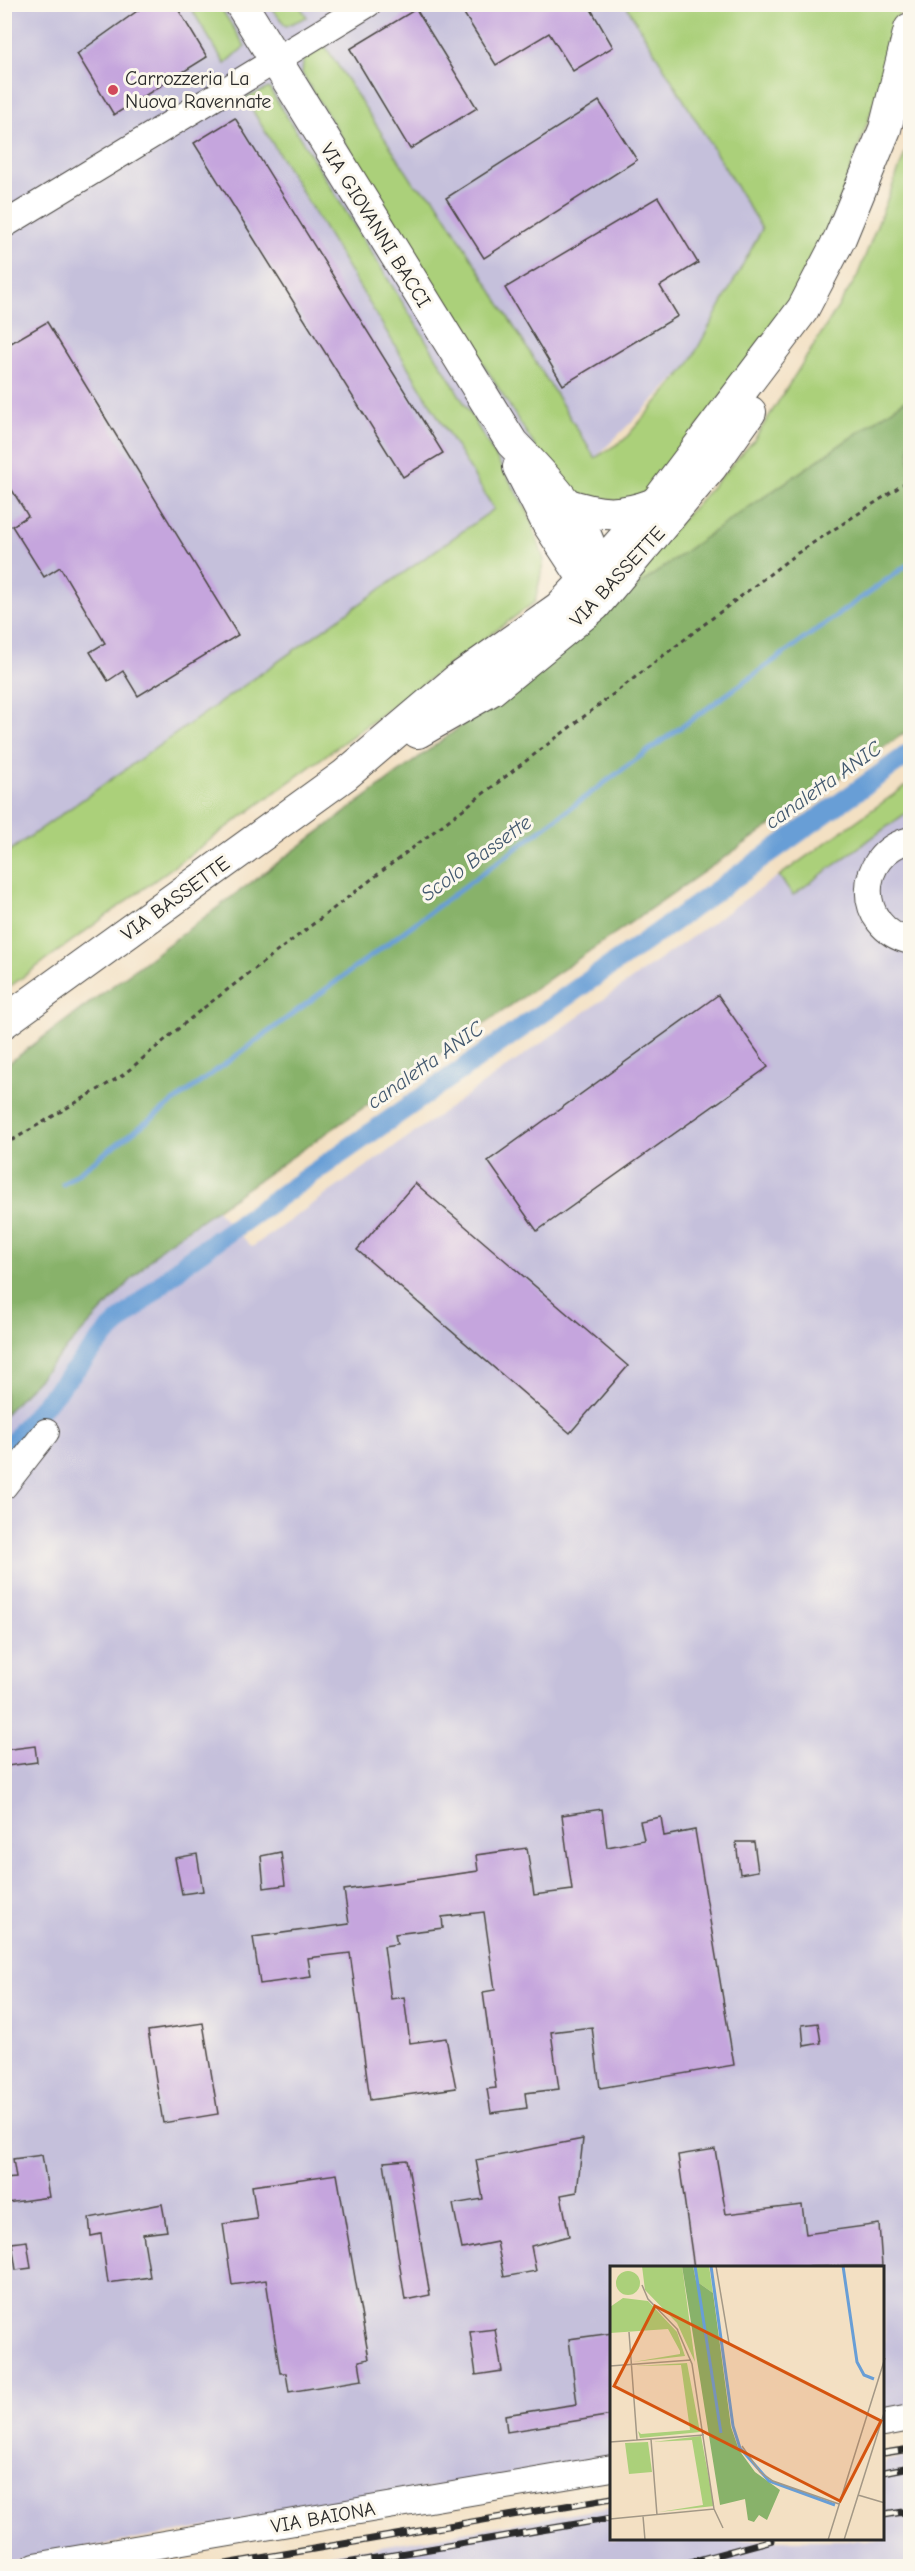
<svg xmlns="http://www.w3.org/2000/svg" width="915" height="2571" font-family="'Comic Neue',sans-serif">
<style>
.industrial{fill:#c5c0db}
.green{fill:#abd07a;stroke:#6b7e52;stroke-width:1.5}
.forest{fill:#88b26a;stroke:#5a6e4a;stroke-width:1.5}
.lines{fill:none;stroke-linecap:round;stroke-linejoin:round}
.stream{stroke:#689ed6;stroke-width:5}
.canal{stroke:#689ed6;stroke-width:20}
.building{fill:#c5a5dd}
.minor-casing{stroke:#494642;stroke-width:28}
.major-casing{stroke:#494642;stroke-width:34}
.path{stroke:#494642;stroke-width:3;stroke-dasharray:4.5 4.5;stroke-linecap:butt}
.minor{stroke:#fff;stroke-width:26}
.major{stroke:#fff;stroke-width:32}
.rail-casing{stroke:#2b2b2b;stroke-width:7}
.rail{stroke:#fbf7ec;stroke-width:4.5;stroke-dasharray:14;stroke-linecap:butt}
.poi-dot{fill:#d1495b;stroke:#fbf7ec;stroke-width:2}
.labels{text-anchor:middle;stroke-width:6;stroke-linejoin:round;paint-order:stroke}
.poi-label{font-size:20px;fill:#2b2b2b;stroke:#fbf7ec;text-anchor:start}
.street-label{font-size:20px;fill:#2b2b2b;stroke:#fbf7ec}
.water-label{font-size:21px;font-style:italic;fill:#43596f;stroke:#fbf7ec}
.inset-river{fill:none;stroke:#689ed6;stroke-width:3}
.inset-road{fill:none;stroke:#a39886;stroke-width:1.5}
.view{fill:#d5540f;fill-opacity:0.15;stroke:#d5540f;stroke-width:3}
.inset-edge{fill:none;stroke:#2b2b2b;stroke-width:3}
</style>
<rect width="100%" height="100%" fill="#fbf7ec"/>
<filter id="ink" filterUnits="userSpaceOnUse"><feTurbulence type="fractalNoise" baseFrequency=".0167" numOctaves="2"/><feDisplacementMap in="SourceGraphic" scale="12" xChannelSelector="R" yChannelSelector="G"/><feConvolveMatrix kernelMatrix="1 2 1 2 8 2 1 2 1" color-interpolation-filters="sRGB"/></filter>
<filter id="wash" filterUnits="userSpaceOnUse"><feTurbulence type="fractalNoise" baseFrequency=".008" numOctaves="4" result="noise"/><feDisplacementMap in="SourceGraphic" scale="24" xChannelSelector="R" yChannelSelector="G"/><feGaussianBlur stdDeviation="1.35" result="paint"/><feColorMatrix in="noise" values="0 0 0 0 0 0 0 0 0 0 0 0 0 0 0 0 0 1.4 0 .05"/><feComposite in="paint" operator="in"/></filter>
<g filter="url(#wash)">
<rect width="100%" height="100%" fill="#f3e0c3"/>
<!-- industrial -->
<g class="industrial">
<polygon points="5,5 626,5 762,229 688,366 595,458 5,855"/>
<polygon points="910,783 910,2406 884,2410 884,2268 612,2268 612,2457 5,2562 5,1066 47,1034 252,1247"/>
<polygon points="910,2456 910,2566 261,2566 612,2507 612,2540 884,2540 884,2461"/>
</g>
<!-- green -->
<g class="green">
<polygon points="189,5 219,5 245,46 225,64"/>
<polygon points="269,5 299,5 307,17 286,26"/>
<polygon points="626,5 901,5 882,81 836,212 777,324 644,497 623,502 573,494 537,450 302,74 303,61 324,44 415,185 434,197 595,458 624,440 688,366 762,229"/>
<polygon points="269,88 447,374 528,512 544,560 535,602 5,990 4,855 494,509 245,98"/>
<polygon points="910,141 910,397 694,545 593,619 754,440 857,277"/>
<polygon points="910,783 910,810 793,895 779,876"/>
</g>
<!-- forest -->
<polygon class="forest" points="910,397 910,729 162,1247 5,1414 5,1066 520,682 593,619 694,545"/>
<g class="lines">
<!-- stream -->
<polyline class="stream" points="63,1184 638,758 910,563"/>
<!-- canal -->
<polyline class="canal" points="4,1457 23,1429 108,1332 187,1261 653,936 910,753"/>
</g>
<g id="blocks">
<!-- building -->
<g class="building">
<polygon points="147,4 175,4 207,57 114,115 77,54"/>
<polygon points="458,4 588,4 613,47 573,71 549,33 496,65"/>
<polygon points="416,9 477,108 410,149 350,49"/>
<polygon points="599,101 637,160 484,258 446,198"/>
<polygon points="235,118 443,453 403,477 194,143"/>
<polygon points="658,197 698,263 660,286 678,316 563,385 505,288"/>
<polygon points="47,322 238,635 138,696 123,671 108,681 90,652 105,643 60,567 44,577 12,526 28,516 4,477 4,347"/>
<polygon points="718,995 768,1067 537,1231 488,1161"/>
<polygon points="415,1183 628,1366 570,1433 357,1250"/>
<polygon points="35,1746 37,1762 7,1766 4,1750"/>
<polygon points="602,1809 607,1847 644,1840 640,1821 661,1817 664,1836 695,1830 734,2065 600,2088 592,2027 551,2032 559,2089 525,2093 527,2108 491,2113 487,2089 496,2088 483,1992 495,1990 484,1912 442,1917 443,1928 395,1934 397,1944 384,1946 391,1999 404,1997 410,2043 446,2038 456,2088 370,2100 350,1953 308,1958 311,1977 260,1984 253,1937 349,1924 344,1890 478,1871 476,1855 527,1848 534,1895 572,1890 562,1815"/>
<polygon points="736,1842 754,1842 758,1871 740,1874"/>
<polygon points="281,1852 285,1885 264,1888 261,1856"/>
<polygon points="197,1854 203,1891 182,1894 175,1858"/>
<polygon points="203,2023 218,2114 163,2123 148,2031"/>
<polygon points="818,2023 821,2043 804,2046 802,2025"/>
<polygon points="583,2139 577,2192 561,2195 569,2236 531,2246 536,2271 504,2277 497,2242 462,2249 453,2204 483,2199 476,2160"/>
<polygon points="715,2149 726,2214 802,2205 806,2234 879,2224 882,2266 694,2268 678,2155"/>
<polygon points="42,2155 49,2197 7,2203 4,2179 16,2178 13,2159"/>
<polygon points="407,2160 430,2295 405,2300 384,2162"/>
<polygon points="337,2174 369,2359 359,2361 362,2380 289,2392 286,2373 280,2373 266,2280 232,2285 223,2224 257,2219 252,2186"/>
<polygon points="162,2204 167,2231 143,2234 150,2277 108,2283 101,2234 91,2236 89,2218"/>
<polygon points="27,2241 31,2268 16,2270 12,2243"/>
<polygon points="495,2329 502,2371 476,2375 470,2332"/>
<polygon points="612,2333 612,2415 507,2432 505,2415 577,2404 569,2339"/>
</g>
</g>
</g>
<g filter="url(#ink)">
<use href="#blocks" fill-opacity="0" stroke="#494642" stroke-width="1.5"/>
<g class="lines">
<!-- minor casing -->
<g class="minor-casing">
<g id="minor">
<polyline points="4,225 368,4"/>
<path d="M910,840C855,854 855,928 910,941"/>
<polyline points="4,1486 46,1432"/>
<polyline points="884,2423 910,2418"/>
<polyline points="35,2566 612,2468"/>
</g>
</g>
<!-- major casing -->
<g class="major-casing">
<g id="major">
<path d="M241,4L512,443C543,475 606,537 593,586"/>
<polyline points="519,467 547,522 583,577 598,578"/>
<path d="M565,504C601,516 620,517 655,504"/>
<polyline points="418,732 491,690 595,605 711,467 750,412"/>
<polyline points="4,1022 345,775 457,680 559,608 606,559 660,498 803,309 840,238 885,129 910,29"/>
</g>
</g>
<!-- path -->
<polyline class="path" points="4,1145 123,1075 197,1013 796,554 910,480"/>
<!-- minor -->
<use href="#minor" class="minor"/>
<!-- major -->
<use href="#major" class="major"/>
<!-- rail casing -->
<g class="rail-casing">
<g id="rail">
<polyline points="884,2453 910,2449"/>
<polyline points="884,2472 910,2467"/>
<polyline points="884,2515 910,2511"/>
<polyline points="214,2566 612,2498"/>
<polyline points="329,2566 612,2518"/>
<polyline points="676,2566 772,2540"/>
</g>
</g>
<!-- rail -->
<use href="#rail" class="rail"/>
</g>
</g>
<!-- markers -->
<circle class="poi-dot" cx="113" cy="90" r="6"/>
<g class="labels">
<!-- poi labels -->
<g class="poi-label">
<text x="125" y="85">Carrozzeria La<tspan x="125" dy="23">Nuova Ravennate</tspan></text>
</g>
<!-- street labels -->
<g class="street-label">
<text transform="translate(376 225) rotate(58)" y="7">VIA GIOVANNI BACCI</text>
<text transform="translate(617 576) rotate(-47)" y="7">VIA BASSETTE</text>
<text transform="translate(175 898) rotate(-36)" y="7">VIA BASSETTE</text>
<text transform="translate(323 2517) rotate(-10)" y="7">VIA BAIONA</text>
</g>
<!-- water labels -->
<g class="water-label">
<text transform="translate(823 785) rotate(-35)" y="7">canaletta ANIC</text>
<text transform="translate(476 858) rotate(-36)" y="7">Scolo Bassette</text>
<text transform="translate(425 1065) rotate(-35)" y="7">canaletta ANIC</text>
</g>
</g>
<!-- overview -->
<g transform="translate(610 2266)">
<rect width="274" height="274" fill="#f3e0c3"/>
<path d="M32,0H72L85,96L67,57L35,24ZM83,0H99L103,27L86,15ZM6 17a12 12 0 1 1 24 0a12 12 0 1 1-24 0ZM13,32L38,35L67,66L75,90L23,96L70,88V85L58,63L0,67V41ZM77,97L90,166L30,172L28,165L31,168L80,164L71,99L24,100ZM91,170L104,240L49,246L93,239L82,174L43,176ZM38,176L42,206L19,208L15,177Z" fill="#abd07a"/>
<path d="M72,0H83L86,15L103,27L121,161L129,184L145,206L170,224L157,254L149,249L144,256L138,254L135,233L110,239Z" fill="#88b26a"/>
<path class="inset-river" d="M85,0L111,167M101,0L123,160L130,182L159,215L225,239M233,0L247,96L254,109L264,113"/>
<path class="inset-road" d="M106,0L119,77M32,19L38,33L68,64M67,63L82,98L104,243M19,66L27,174M0,100L81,94M41,173L47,249M0,176L94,169M132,180L150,206L163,215L229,238M248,229L275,237M33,250L35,274M0,253L104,243L113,262M218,274L275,92M234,274L275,144"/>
<path class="view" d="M45,40L271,155L230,235L4,120Z"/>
<rect width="274" height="274" class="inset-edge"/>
</g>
<!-- margin -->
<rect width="915" height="2571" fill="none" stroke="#fbf7ec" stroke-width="24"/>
</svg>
